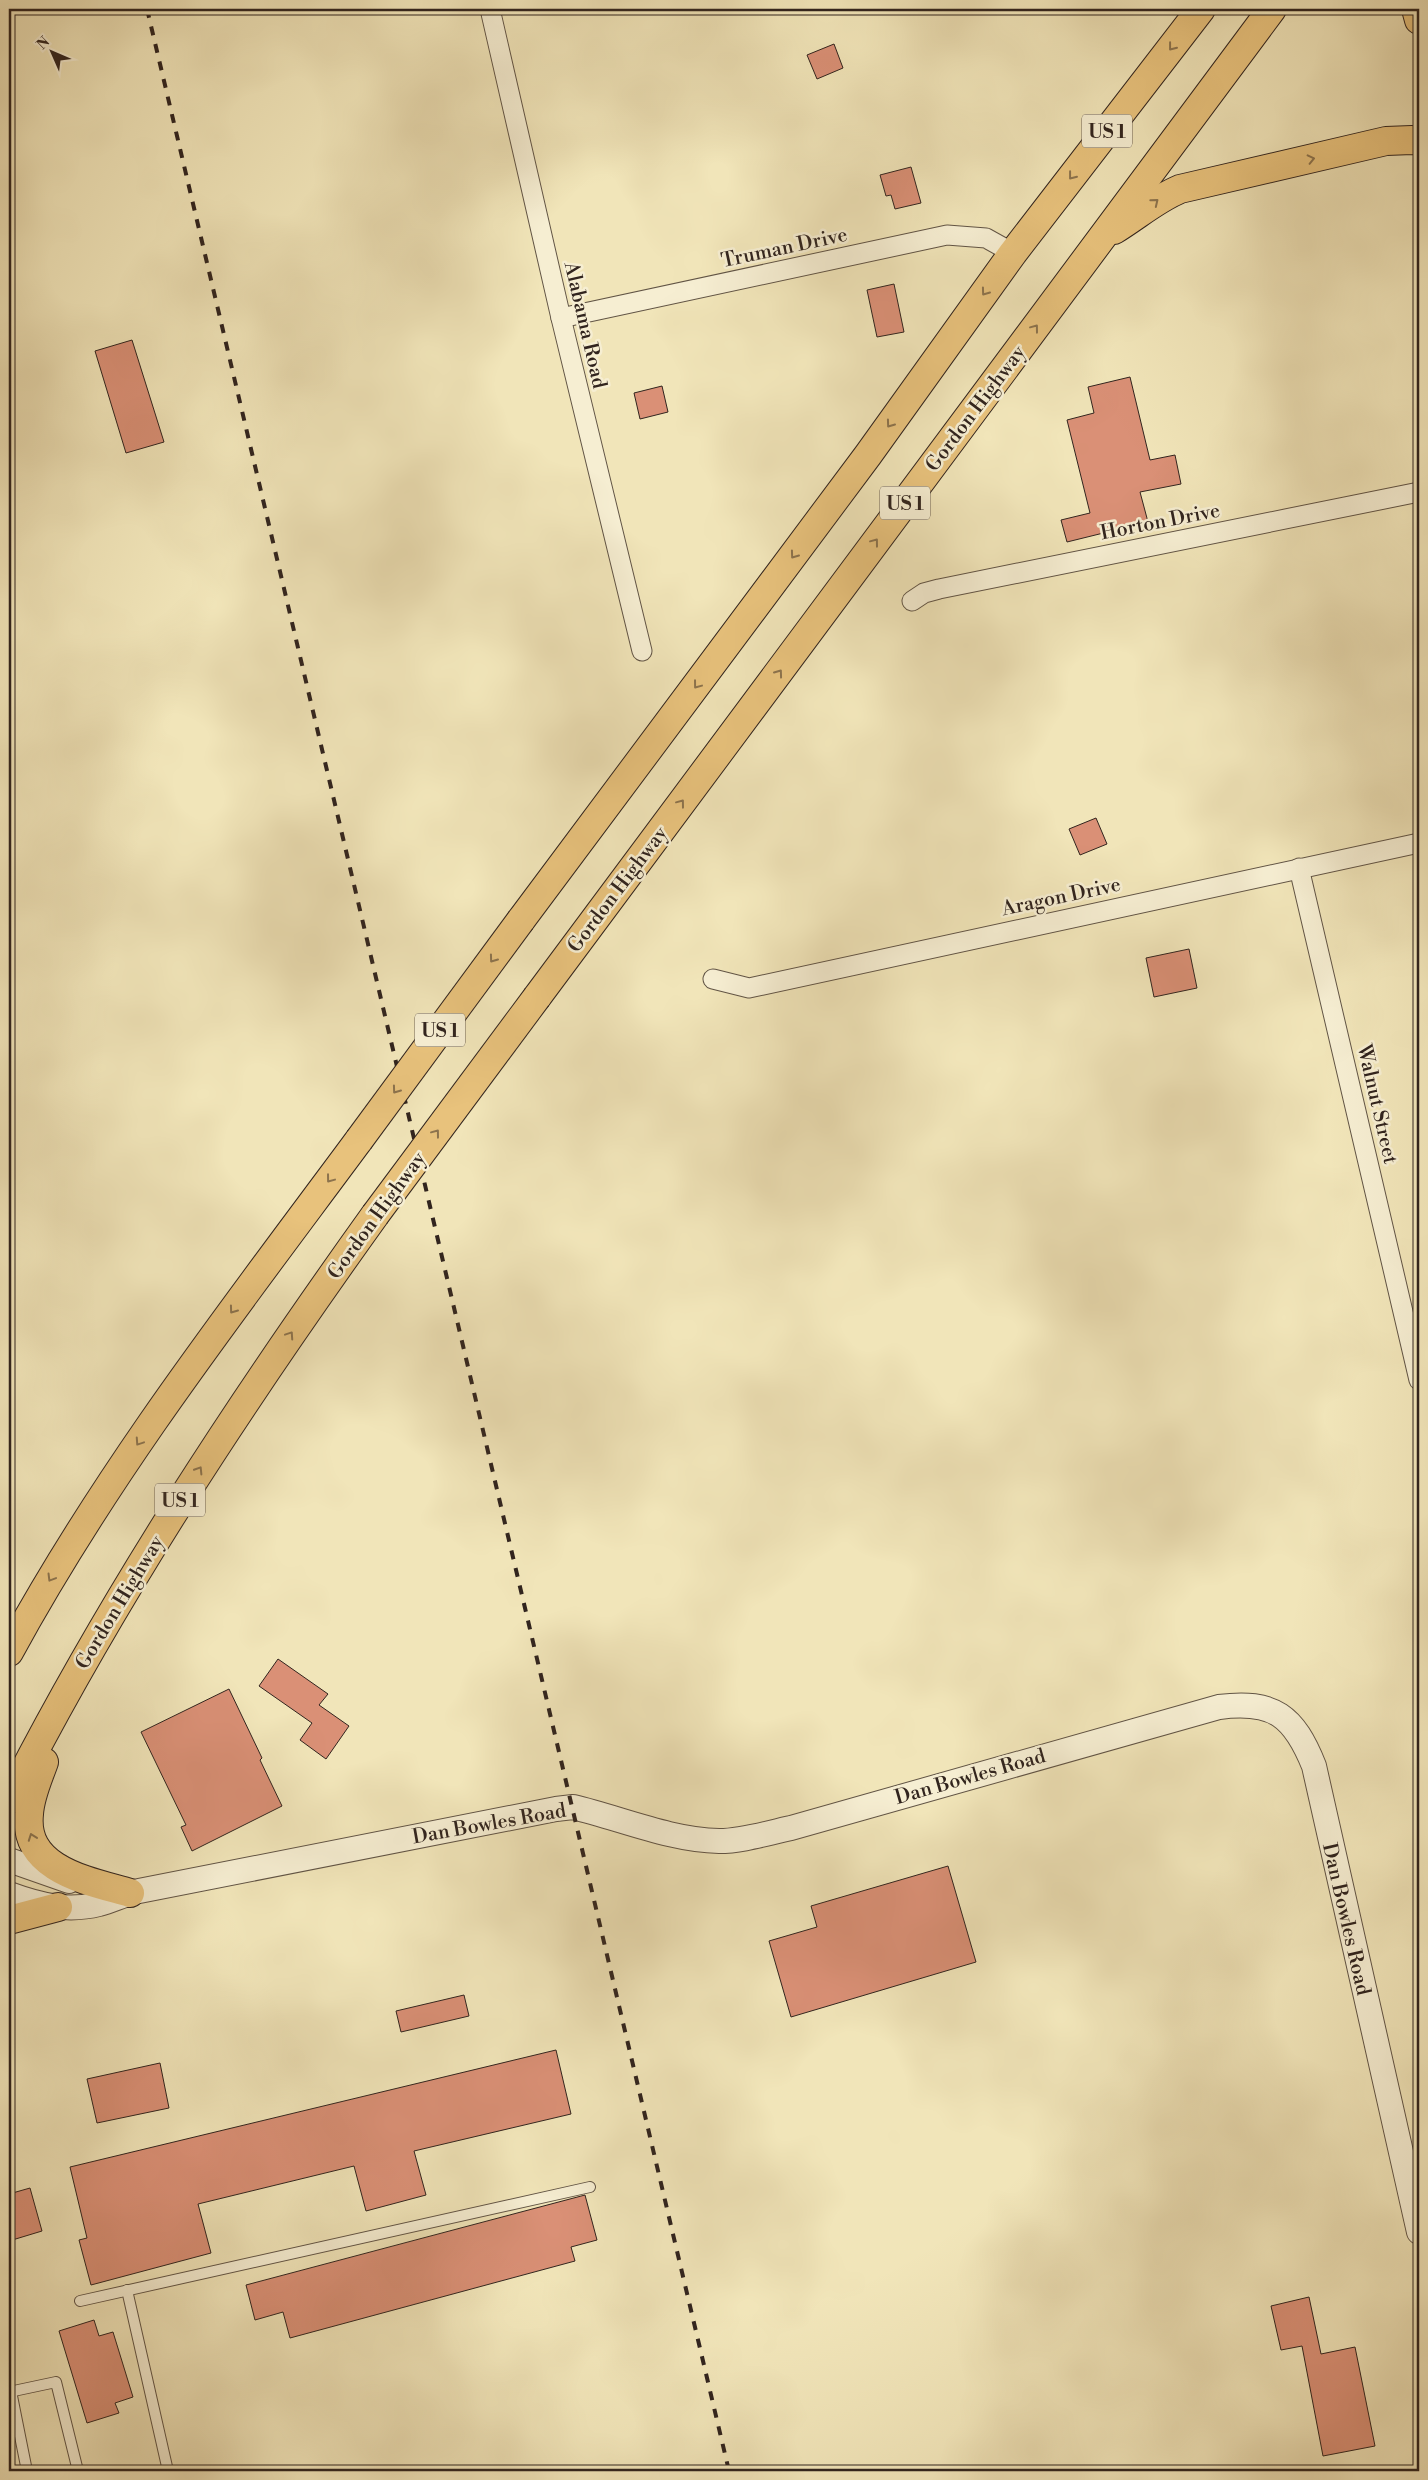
<svg xmlns="http://www.w3.org/2000/svg" width="1428" height="2480" font-family="'Libre Bodoni',serif">
<style>
.building{fill:#da9076;stroke:#31241e}
.lines{fill:none;stroke-linecap:round;stroke-linejoin:round}
.service-casing{stroke:#615445;stroke-width:12}
.minor-casing{stroke:#615445;stroke-width:21}
.tertiary-casing{stroke:#615445;stroke-width:26}
.trunk-casing{stroke:#31241e;stroke-width:30}
.service{stroke:#f6eed2;stroke-width:10}
.minor{stroke:#f6eed2;stroke-width:19}
.tertiary{stroke:#f6eed2;stroke-width:24}
.trunk{stroke:#e8c27c;stroke-width:28}
.rail{stroke:#31241e;stroke-width:4;stroke-dasharray:9 9;stroke-linecap:butt}
.trunk-bridge-casing{stroke:#31241e;stroke-width:30;stroke-linecap:butt}
.trunk-bridge{stroke:#e8c27c;stroke-width:28}
.oneway{stroke:#8c734d}
.labels{text-anchor:middle;stroke-width:5;stroke-linejoin:round;paint-order:stroke}
.shield{fill:#f6eed2;stroke:#6c6154;stroke-width:1}
.shield-label{font-size:19px;font-weight:bold;fill:#31241e}
.street-label{font-size:20px;fill:#31241e;stroke:#f6eed2}
</style>
<rect width="100%" height="100%" fill="#f1e5b9"/>
<filter id="stains"><feTurbulence type="fractalNoise" baseFrequency=".004" numOctaves="4"/><feColorMatrix values="0 0 0 0 .2 0 0 0 0 .09 0 0 0 0 .02 0 0 0 .5 -.17"/></filter>
<radialGradient id="worn" r=".72"><stop offset=".6" stop-color="#630" stop-opacity="0"/><stop offset="1" stop-color="#630" stop-opacity=".3"/></radialGradient>
<!-- building -->
<g class="building">
<polygon points="834,44 843,68 817,79 807,55"/>
<polygon points="911,167 921,203 895,209 891,195 886,196 880,175"/>
<polygon points="894,284 904,332 877,337 867,290"/>
<polygon points="132,340 164,442 126,453 95,351"/>
<polygon points="1130,377 1150,460 1175,455 1181,484 1140,492 1148,522 1067,542 1061,520 1090,513 1067,420 1094,413 1088,387"/>
<polygon points="662,386 668,412 640,419 634,393"/>
<polygon points="1096,818 1107,844 1080,855 1069,829"/>
<polygon points="1189,949 1197,988 1154,997 1146,958"/>
<polygon points="278,1659 328,1694 319,1705 349,1726 326,1759 300,1740 312,1723 259,1686"/>
<polygon points="229,1689 262,1758 260,1760 282,1806 192,1851 181,1827 186,1825 141,1732"/>
<polygon points="948,1866 976,1962 791,2017 769,1941 817,1927 811,1906"/>
<polygon points="464,1995 469,2016 401,2032 396,2011"/>
<polygon points="556,2050 571,2114 414,2151 426,2195 366,2211 354,2166 198,2204 211,2253 91,2285 79,2240 87,2238 70,2167"/>
<polygon points="160,2063 169,2108 97,2123 87,2079"/>
<polygon points="30,2188 42,2231 9,2241 9,2194"/>
<polygon points="585,2195 597,2240 571,2247 575,2261 290,2338 283,2312 255,2320 246,2285"/>
<polygon points="1309,2297 1321,2354 1355,2347 1375,2446 1323,2456 1302,2346 1281,2350 1271,2306"/>
<polygon points="94,2320 99,2336 113,2332 133,2397 115,2403 119,2413 87,2423 59,2331"/>
</g>
<g class="lines">
<!-- service casing -->
<g class="service-casing">
<g id="service">
<polyline points="127,2290 168,2471"/>
<polyline points="80,2301 590,2187"/>
<polyline points="11,2391 27,2471"/>
<polyline points="9,2392 56,2382 78,2471"/>
</g>
</g>
<!-- minor casing -->
<g class="minor-casing">
<g id="minor">
<polyline points="490,9 561,318 642,651"/>
<polyline points="561,318 947,235 986,238 1013,253"/>
<polyline points="912,601 924,593 939,589 1419,492"/>
<polyline points="1299,868 1419,1380"/>
<polyline points="713,979 749,988 1419,843"/>
</g>
</g>
<!-- tertiary casing -->
<g class="tertiary-casing">
<g id="tertiary">
<polyline points="9,1860 69,1881"/>
<path d="M9,1894C39,1905 67,1912 99,1904C113,1900 125,1894 139,1891L556,1809L573,1807C620,1818 670,1840 719,1841C743,1841 767,1833 791,1828L1219,1707C1274,1700 1294,1716 1314,1766L1419,2232"/>
</g>
</g>
<!-- trunk casing -->
<g class="trunk-casing">
<g id="trunk">
<polyline points="1416,9 1419,20"/>
<path d="M1114,230C1137,216 1156,199 1180,189L1386,141L1412,140L1419,141"/>
<polyline points="521,920 868,455 1013,253 1201,9"/>
<polyline points="537,997 1272,9"/>
<path d="M9,1652C108,1470 236,1306 359,1140"/>
<path d="M44,1762C38,1779 30,1796 29,1814C23,1870 89,1881 130,1893"/>
<path d="M9,1800C114,1594 241,1402 375,1215"/>
<polyline points="9,1920 58,1907"/>
</g>
</g>
<!-- service -->
<use href="#service" class="service"/>
<!-- minor -->
<use href="#minor" class="minor"/>
<!-- tertiary -->
<use href="#tertiary" class="tertiary"/>
<!-- trunk -->
<use href="#trunk" class="trunk"/>
<!-- rail -->
<polyline class="rail" points="147,9 729,2471"/>
<!-- trunk-bridge casing -->
<g class="trunk-bridge-casing">
<g id="trunk-bridge">
<polyline points="359,1140 521,920"/>
<polyline points="375,1215 537,997"/>
</g>
</g>
<!-- trunk-bridge -->
<use href="#trunk-bridge" class="trunk-bridge"/>
</g>
<!-- one-way arrows -->
<defs><path id="oneway-chevron" d="M-2-3.5L2.5 0L-2 3.5" fill="none" stroke-width="1.6" stroke-linecap="round" stroke-linejoin="round" transform="scale(1.25)"/></defs>
<g class="oneway">
<use href="#oneway-chevron" transform="translate(1172 47) rotate(128)"/>
<use href="#oneway-chevron" transform="translate(1311 159) rotate(-13)"/>
<use href="#oneway-chevron" transform="translate(1072 176) rotate(128)"/>
<use href="#oneway-chevron" transform="translate(1155 202) rotate(-39)"/>
<use href="#oneway-chevron" transform="translate(985 292) rotate(126)"/>
<use href="#oneway-chevron" transform="translate(1035 328) rotate(-53)"/>
<use href="#oneway-chevron" transform="translate(890 424) rotate(126)"/>
<use href="#oneway-chevron" transform="translate(875 542) rotate(-53)"/>
<use href="#oneway-chevron" transform="translate(794 555) rotate(126)"/>
<use href="#oneway-chevron" transform="translate(779 673) rotate(-54)"/>
<use href="#oneway-chevron" transform="translate(697 685) rotate(127)"/>
<use href="#oneway-chevron" transform="translate(681 803) rotate(-53)"/>
<use href="#oneway-chevron" transform="translate(493 959) rotate(126)"/>
<use href="#oneway-chevron" transform="translate(396 1090) rotate(126)"/>
<use href="#oneway-chevron" transform="translate(436 1133) rotate(-53)"/>
<use href="#oneway-chevron" transform="translate(330 1179) rotate(127)"/>
<use href="#oneway-chevron" transform="translate(233 1310) rotate(126)"/>
<use href="#oneway-chevron" transform="translate(290 1335) rotate(-56)"/>
<use href="#oneway-chevron" transform="translate(139 1442) rotate(124)"/>
<use href="#oneway-chevron" transform="translate(199 1470) rotate(-58)"/>
<use href="#oneway-chevron" transform="translate(51 1578) rotate(121)"/>
<use href="#oneway-chevron" transform="translate(32 1837) rotate(-110)"/>
</g>
<g class="labels">
<!-- shield labels -->
<g class="shield">
<rect x="1082" y="114.5" width="50" height="33" rx="4"/>
<rect x="880" y="486.5" width="50" height="33" rx="4"/>
<rect x="415" y="1013.5" width="50" height="33" rx="4"/>
<rect x="155" y="1483.5" width="50" height="33" rx="4"/>
</g>
<g class="shield-label">
<text x="1107" y="138">US 1</text>
<text x="905" y="510">US 1</text>
<text x="440" y="1037">US 1</text>
<text x="180" y="1507">US 1</text>
</g>
<!-- street labels -->
<g class="street-label">
<text transform="translate(784 247) rotate(-12)" y="7">Truman Drive</text>
<text transform="translate(586 325) rotate(77)" y="7">Alabama Road</text>
<text transform="translate(975 408) rotate(-53)" y="7">Gordon Highway</text>
<text transform="translate(1160 521) rotate(-11)" y="7">Horton Drive</text>
<text transform="translate(617 889) rotate(-53)" y="7">Gordon Highway</text>
<text transform="translate(1061 896) rotate(-12)" y="7">Aragon Drive</text>
<text transform="translate(1378 1104) rotate(77)" y="7">Walnut Street</text>
<text transform="translate(376 1215) rotate(-54)" y="7">Gordon Highway</text>
<text transform="translate(119 1602) rotate(-59)" y="7">Gordon Highway</text>
<text transform="translate(970 1776) rotate(-16)" y="7">Dan Bowles Road</text>
<text transform="translate(489 1823) rotate(-10)" y="7">Dan Bowles Road</text>
<text transform="translate(1347 1919) rotate(77)" y="7">Dan Bowles Road</text>
</g>
</g>
<!-- margin -->
<rect width="1428" height="2480" fill="none" stroke="#f1e5b9" stroke-width="30"/>
<rect x="10" y="10" width="1408" height="2460" fill="none" stroke="#31241e" stroke-width="2.5"/>
<rect x="15" y="15" width="1398" height="2450" fill="none" stroke="#31241e"/>
<!-- north arrow -->
<g transform="translate(52 52) rotate(315)" stroke="#f6eed2" stroke-width="4" paint-order="stroke">
<path d="M0-4L9 19L0 12L-9 19Z" fill="#31241e"/>
<text y="-8" font-size="14" font-weight="bold" text-anchor="middle" fill="#31241e">N</text>
</g>
<rect width="100%" height="100%" filter="url(#stains)"/>
<rect width="100%" height="100%" fill="url(#worn)"/>
</svg>
